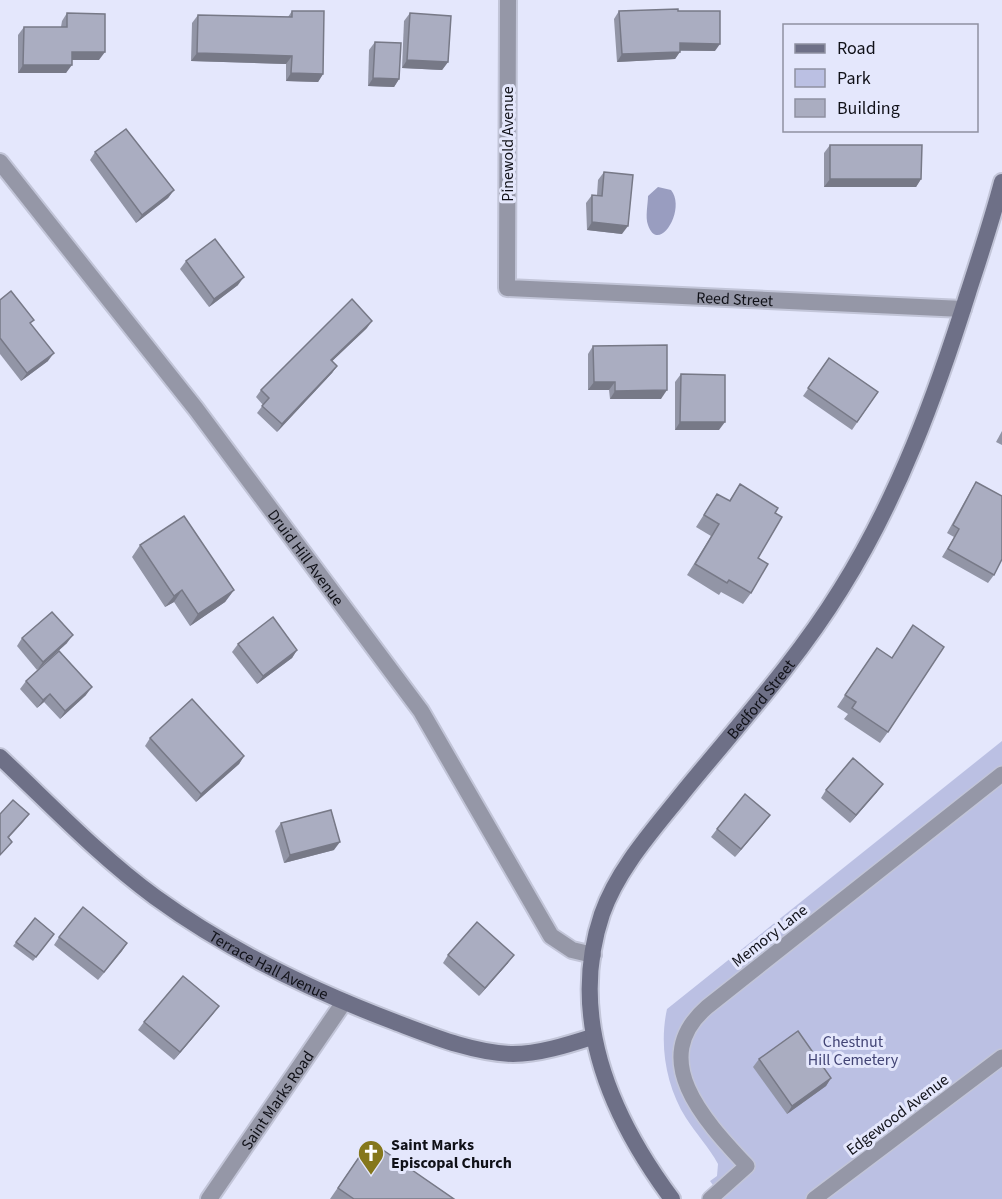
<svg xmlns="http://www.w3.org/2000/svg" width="1002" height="1199" font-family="'Source Sans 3',sans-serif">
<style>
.green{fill:#bbc0e3}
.water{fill:#999dc0}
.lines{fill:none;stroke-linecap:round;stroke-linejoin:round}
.service-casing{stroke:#c2c5d8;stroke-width:18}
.minor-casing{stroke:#c2c5d8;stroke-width:20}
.secondary-casing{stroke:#c2c5d8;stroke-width:20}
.service{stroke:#9597a7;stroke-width:15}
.minor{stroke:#9597a7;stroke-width:16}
.secondary{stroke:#6e7087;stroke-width:16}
.wall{fill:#9295a6}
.shaded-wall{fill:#777987}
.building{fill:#aaadc1;stroke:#777987;stroke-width:1.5}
.labels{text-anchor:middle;stroke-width:6;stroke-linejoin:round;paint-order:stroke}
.street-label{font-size:16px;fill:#101118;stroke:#e4e7fc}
.park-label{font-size:16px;fill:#424475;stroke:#e4e7fc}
.poi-label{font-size:16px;font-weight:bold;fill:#101118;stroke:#e4e7fc;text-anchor:start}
</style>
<rect width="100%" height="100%" fill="#e4e7fc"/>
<!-- green -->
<path class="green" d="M1002,741V1199H723L710,1181L717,1176L718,1164C709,1147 696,1134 686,1118C666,1086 659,1045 667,1009Z"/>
<!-- water -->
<path class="water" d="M658,187L671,190C687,210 658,255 648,225C645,217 648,204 648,196Z"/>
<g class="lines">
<!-- service casing -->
<g class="service-casing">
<g id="service">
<path d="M710,1199L747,1166C706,1122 646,1060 707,1007L1002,774"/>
<polyline points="814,1199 1002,1057"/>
</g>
</g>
<!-- minor casing -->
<g class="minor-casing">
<g id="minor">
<path id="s1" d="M508,0L507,288L963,309"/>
<path id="s2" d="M0,162L196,409L421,711L551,936L572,950L593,955"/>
<path id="s3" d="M209,1199L344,1002"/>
</g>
</g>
<!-- secondary casing -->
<g class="secondary-casing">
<g id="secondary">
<path id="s4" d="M0,757C50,804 99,856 155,897C228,950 310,990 395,1022C432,1036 473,1053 513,1054C539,1054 567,1045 592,1037"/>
<path id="s5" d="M672,1199C611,1117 567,1018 602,914C618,868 655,828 685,790C739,724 796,662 841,589C898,498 936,395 968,293C980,256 992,220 1002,182"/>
</g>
</g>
<!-- service -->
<use href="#service" class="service"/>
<!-- minor -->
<use href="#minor" class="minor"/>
<!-- secondary -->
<use href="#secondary" class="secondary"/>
</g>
<!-- wall -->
<g class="wall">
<polygon points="292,11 323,74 318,82 286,81 286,64 191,61 192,23 198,15 288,17"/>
<polygon points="619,11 678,11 715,51 680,51 675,59 617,62 614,19"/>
<polygon points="67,13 99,60 72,60 66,73 18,73 18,35 24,27 61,27 62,21"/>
<polygon points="410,13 448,62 442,70 402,68 404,21"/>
<polygon points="375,42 399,79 394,87 368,86 369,50"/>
<polygon points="830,145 921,179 916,187 824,187 824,153"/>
<polygon points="95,152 174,190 168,198 136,223 90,160"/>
<polygon points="604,172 622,234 587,230 586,203 592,195 597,195 598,180"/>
<polygon points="186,261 238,285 209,307 180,269"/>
<polygon points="0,300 48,361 21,381 0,354"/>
<polygon points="367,328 332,361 337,366 332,373 277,432 257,413 263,405 256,397 261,390"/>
<polygon points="593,346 661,399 610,399 609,390 588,390 588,354"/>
<polygon points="829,358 878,392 852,430 803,396"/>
<polygon points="681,374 719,430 675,430 675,382"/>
<polygon points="1002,431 1002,445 996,442"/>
<polygon points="976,482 994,575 988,583 942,557 954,537 947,533 971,490"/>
<polygon points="740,484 775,513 758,558 751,593 743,604 721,592 719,595 687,575 711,536 696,527 717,494 729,501"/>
<polygon points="140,545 234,590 225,602 190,626 174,602 165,607 132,557"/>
<polygon points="22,638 67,643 37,670 17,646"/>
<polygon points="238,644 297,650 292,658 257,684 232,652"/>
<polygon points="877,648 888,732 880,743 844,719 848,714 837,707"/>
<polygon points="26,681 86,695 60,719 44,702 37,708 20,689"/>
<polygon points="150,738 244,756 239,764 196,802 145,746"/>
<polygon points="826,790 877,792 850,823 821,798"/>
<polygon points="770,815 735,857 711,837 717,829"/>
<polygon points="281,823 334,850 284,863 275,831"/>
<polygon points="35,918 54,934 33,961 13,946"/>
<polygon points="59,937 127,943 98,980 54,945"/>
<polygon points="448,955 508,963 479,996 443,963"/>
<polygon points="213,1014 174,1060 138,1030 144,1022"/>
<polygon points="759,1059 831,1078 826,1086 787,1114 753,1067"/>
<polygon points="370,1141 454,1199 330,1199"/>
</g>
<!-- shaded-wall -->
<g class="shaded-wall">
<polygon points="680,43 720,44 715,51 675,50"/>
<polygon points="72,52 105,52 99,60 67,60"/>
<polygon points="680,52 675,59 617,62 622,54"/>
<polygon points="197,53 292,56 286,64 191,61"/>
<polygon points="407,60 448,62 442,70 402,68"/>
<polygon points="23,65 72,65 66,73 18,73"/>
<polygon points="291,73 323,74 318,82 286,81"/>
<polygon points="373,78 399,79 394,87 368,86"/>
<polygon points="830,179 921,179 916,187 824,187"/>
<polygon points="174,190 168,198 136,223 142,215"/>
<polygon points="592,222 628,226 622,234 587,230"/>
<polygon points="244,277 238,285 209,307 214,299"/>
<polygon points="372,321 367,328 326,367 331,360"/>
<polygon points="54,353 48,361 21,381 27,373"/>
<polygon points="337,366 332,373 277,432 282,424"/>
<polygon points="594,382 615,382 609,390 588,390"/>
<polygon points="667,390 661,399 610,399 615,391"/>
<polygon points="680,422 725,422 719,430 675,430"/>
<polygon points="182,590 174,602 165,607 174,596"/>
<polygon points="234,590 225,602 190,626 198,614"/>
<polygon points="73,635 67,643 37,670 43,662"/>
<polygon points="297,650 292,658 257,684 263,676"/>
<polygon points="92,687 86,695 60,719 65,711"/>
<polygon points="50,694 44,702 37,708 43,700"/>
<polygon points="244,756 239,764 196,802 201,794"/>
<polygon points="883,784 877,792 850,823 856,815"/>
<polygon points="29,814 23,822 2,845 8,837"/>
<polygon points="770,815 764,823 735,857 741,849"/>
<polygon points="340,842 334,850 284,863 290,855"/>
<polygon points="127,943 122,951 98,980 104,972"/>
<polygon points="514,955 508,963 479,996 485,988"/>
<polygon points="219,1006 213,1014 174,1060 180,1052"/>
<polygon points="831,1078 826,1086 787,1114 792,1106"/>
</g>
<!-- building -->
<g class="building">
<polygon points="678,9 678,11 720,11 720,44 680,43 680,52 622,54 619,11"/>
<polygon points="292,11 324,11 323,74 291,73 292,56 197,53 198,15 292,17"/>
<polygon points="67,13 105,14 105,52 72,52 72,65 23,65 24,27 67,27"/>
<polygon points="410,13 451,16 448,62 407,60"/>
<polygon points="375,42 401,43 399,79 373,78"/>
<polygon points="126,129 174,190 142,215 95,152"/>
<polygon points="830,145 922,145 921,179 830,179"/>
<polygon points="604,172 633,175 628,226 592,222 592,195 602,196"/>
<polygon points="215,239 244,277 214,299 186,261"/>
<polygon points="11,291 34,320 30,323 54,353 27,373 0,338 0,300"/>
<polygon points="352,299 372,321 331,360 337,366 282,424 262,406 269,398 261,390"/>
<polygon points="667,345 667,390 615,391 615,382 594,382 593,346"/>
<polygon points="829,358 878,392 857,422 808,388"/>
<polygon points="681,374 725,375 725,422 680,422"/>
<polygon points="976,482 1002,496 1002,559 994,575 948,549 959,529 953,525"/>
<polygon points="740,484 778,508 775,513 782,517 758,558 768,564 751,593 729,580 727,583 695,564 719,524 704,515 717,494 730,501"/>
<polygon points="184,516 234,590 198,614 182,590 174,596 140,545"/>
<polygon points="52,612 73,635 43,662 22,638"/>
<polygon points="273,617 297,650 263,676 238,644"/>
<polygon points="913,625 944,647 888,732 852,708 856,702 845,695 877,648 892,658"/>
<polygon points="59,651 92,687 65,711 50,694 43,700 26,681"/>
<polygon points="192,699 244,756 201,794 150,738"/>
<polygon points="853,758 883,784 856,815 826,790"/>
<polygon points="745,794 770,815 741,849 717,829"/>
<polygon points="13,800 29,814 8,837 12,842 0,855 0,814"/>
<polygon points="331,810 340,842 290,855 281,823"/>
<polygon points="83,907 127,943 104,972 59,937"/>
<polygon points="35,918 54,934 36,957 16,942"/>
<polygon points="477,922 514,955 485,988 448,955"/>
<polygon points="183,976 219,1006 180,1052 144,1022"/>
<polygon points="798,1031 831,1078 792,1106 759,1059"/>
<polygon points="370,1141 454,1199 354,1199 338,1188"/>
</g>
<!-- icons -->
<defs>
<g id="church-pin" transform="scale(1.35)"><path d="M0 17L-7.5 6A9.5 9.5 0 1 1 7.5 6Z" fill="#85771b" stroke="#e4e7fc"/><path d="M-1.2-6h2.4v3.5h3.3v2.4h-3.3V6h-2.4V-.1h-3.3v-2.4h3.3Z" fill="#fff"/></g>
</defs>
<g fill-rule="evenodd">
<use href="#church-pin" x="371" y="1153"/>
</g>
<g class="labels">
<!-- street labels -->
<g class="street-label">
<text transform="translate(507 144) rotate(-90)" y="6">Pinewold Avenue</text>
<text dy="6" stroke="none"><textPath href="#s1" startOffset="516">Reed Street</textPath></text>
<text dy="6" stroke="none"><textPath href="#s2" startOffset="500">Druid Hill Avenue</textPath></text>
<text dy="6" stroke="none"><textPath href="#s5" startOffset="574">Bedford Street</textPath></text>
<text transform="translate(769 935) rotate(-38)" y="6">Memory Lane</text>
<text dy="6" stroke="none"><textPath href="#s4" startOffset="342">Terrace Hall Avenue</textPath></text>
<text dy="6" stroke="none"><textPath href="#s3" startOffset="120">Saint Marks Road</textPath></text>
<text transform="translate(897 1114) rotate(-37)" y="6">Edgewood Avenue</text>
</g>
<!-- park labels -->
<g class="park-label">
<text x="853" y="1047">Chestnut<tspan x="853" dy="18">Hill Cemetery</tspan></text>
</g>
<!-- poi labels -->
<g class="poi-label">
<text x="391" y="1150">Saint Marks<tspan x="391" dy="18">Episcopal Church</tspan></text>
</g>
</g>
<!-- legend -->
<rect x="783" y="24" width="195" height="108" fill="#e4e7fc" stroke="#8f91a1" stroke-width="1.5"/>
<rect x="795" y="44" width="30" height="9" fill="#6e7087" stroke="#8f91a1" stroke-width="1.5"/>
<text x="837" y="54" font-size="18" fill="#101118">Road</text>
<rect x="795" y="69" width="30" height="18" fill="#bbc0e3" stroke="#8f91a1" stroke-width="1.5"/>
<text x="837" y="84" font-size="18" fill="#101118">Park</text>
<rect x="795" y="99" width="30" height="18" fill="#aaadc1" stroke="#8f91a1" stroke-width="1.5"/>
<text x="837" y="114" font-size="18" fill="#101118">Building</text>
</svg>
